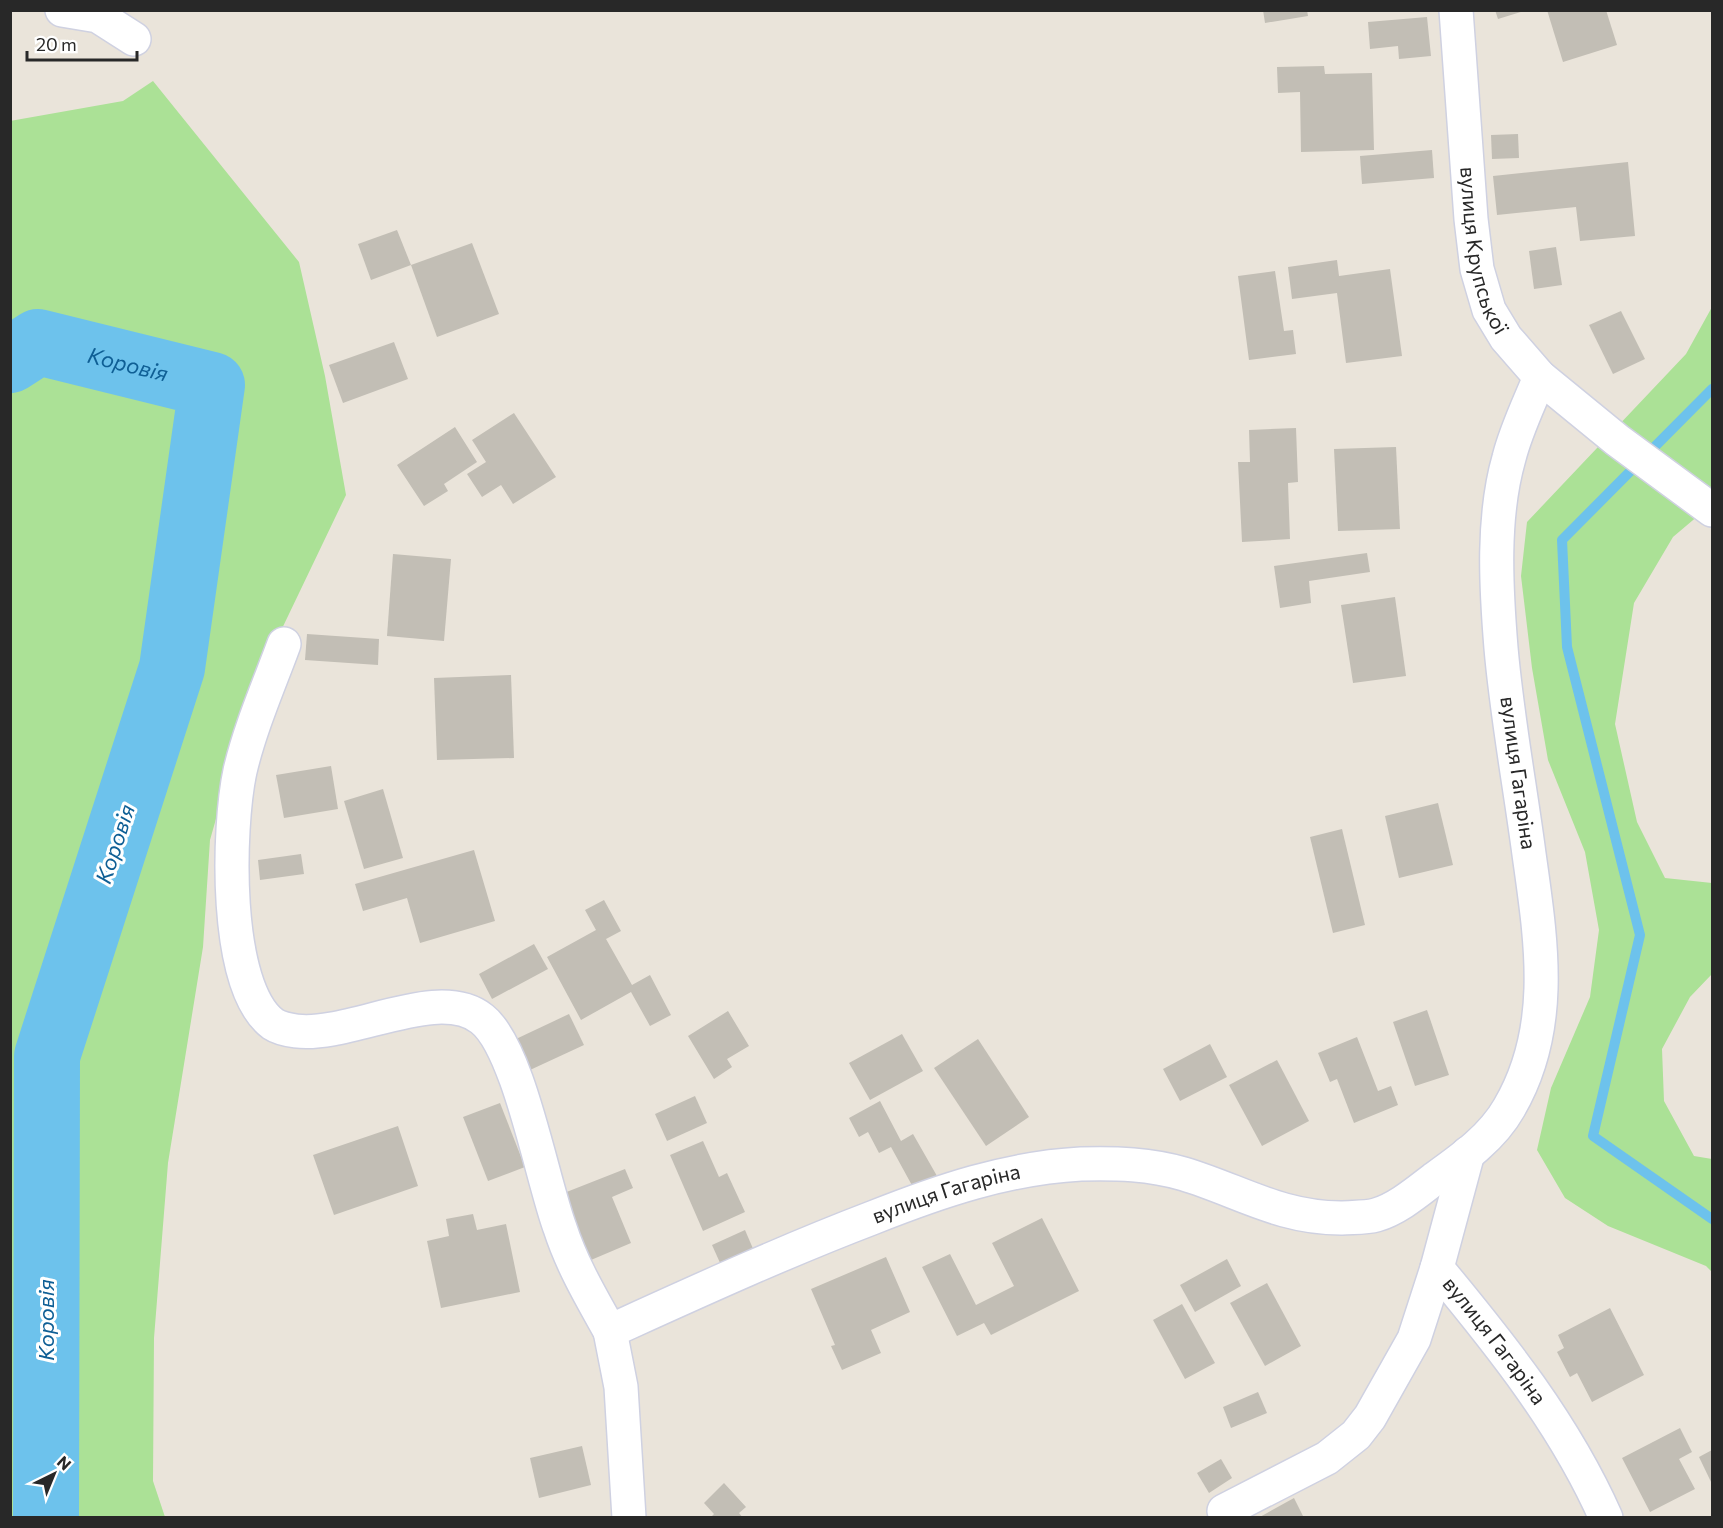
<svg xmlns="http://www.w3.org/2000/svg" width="1723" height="1528" font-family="Commissioner,sans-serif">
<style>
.green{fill:#abe196}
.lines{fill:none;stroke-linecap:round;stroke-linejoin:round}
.stream{stroke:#6dc2ec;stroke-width:10}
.river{stroke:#6dc2ec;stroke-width:66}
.building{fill:#c2beb5}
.minor-casing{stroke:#cfd1e1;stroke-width:36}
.minor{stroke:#fff;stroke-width:33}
.labels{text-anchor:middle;stroke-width:6;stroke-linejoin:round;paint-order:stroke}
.street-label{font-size:21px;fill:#282828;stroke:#fff}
.water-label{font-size:22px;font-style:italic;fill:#0f5f95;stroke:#fff}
</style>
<rect width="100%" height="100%" fill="#eae4da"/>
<!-- green -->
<g class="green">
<polygon points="153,81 299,262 325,376 346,495 253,689 210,840 203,947 168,1163 154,1338 153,1481 165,1517 11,1517 10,121 123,101"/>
<polygon points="1712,307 1712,504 1673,537 1634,603 1615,724 1637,822 1665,878 1712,883 1712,974 1690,997 1662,1049 1664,1101 1694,1156 1712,1159 1712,1272 1706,1266 1608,1226 1565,1198 1537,1150 1551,1088 1590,997 1599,930 1585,852 1548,760 1532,668 1521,576 1527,522 1686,354"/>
</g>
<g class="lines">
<!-- stream -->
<polyline class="stream" points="1712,389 1562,540 1567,647 1640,935 1593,1136 1712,1219"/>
<!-- river -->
<path class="river" id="s1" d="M10,360L38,342L212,385L172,668L47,1056L46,1518"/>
</g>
<!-- building -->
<g class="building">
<polygon points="1263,10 1307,10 1308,16 1265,23"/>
<polygon points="1495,10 1524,10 1524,11 1498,19"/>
<polygon points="1547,10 1606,10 1617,45 1563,62"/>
<polygon points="1427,17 1431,56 1399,59 1398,46 1370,49 1368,22"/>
<polygon points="1324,66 1325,74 1372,73 1374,150 1301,152 1300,92 1278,93 1277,67"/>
<polygon points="1518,134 1519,158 1492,159 1491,135"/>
<polygon points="1432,150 1434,178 1362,184 1360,156"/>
<polygon points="1628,162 1635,236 1580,241 1576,207 1497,215 1493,176"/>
<polygon points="397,230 411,265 371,280 358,244"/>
<polygon points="472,243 499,314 437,337 411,265"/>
<polygon points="1556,247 1562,285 1534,289 1529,251"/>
<polygon points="1337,260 1339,276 1390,269 1402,356 1346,363 1337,293 1292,299 1288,267"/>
<polygon points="1275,271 1284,331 1293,330 1296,354 1249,360 1238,276"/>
<polygon points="1621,311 1645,359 1613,374 1589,325"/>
<polygon points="394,342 408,379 343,403 329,365"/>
<polygon points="514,413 556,477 513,504 501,485 482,497 467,474 486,462 472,440"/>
<polygon points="455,427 477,462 444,484 448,491 424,506 397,465"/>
<polygon points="1296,428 1298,482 1288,483 1290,539 1242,542 1238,462 1250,462 1249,430"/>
<polygon points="1396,447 1400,529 1338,531 1334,449"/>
<polygon points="1367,553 1370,572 1309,581 1311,603 1280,608 1274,566"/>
<polygon points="393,554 451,559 444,641 387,636"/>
<polygon points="1395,597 1406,676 1353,683 1341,605"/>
<polygon points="307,634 379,639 378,665 305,660"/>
<polygon points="511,675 514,758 437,760 434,678"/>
<polygon points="331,766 338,809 284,818 276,775"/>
<polygon points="383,789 403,858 364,869 344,801"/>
<polygon points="1438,803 1453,865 1399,878 1385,816"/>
<polygon points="1342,829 1365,925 1333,933 1310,837"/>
<polygon points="474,850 495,921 420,943 407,898 363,911 355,884"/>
<polygon points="301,854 304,874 260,880 258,860"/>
<polygon points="604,900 621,931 606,939 632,985 650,975 671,1015 650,1026 631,992 581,1020 547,957 596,930 585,910"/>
<polygon points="534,944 548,969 492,999 479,974"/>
<polygon points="1427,1010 1449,1075 1415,1086 1393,1022"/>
<polygon points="728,1011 749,1046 727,1059 732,1067 714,1079 688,1036"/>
<polygon points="569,1014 584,1045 530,1070 516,1039"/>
<polygon points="902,1034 923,1071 870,1100 849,1063"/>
<polygon points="1357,1037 1378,1091 1391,1086 1398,1105 1354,1123 1337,1079 1330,1082 1318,1053"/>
<polygon points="978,1039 1029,1117 986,1146 934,1068"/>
<polygon points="1210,1044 1227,1077 1180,1101 1163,1069"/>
<polygon points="1277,1060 1309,1121 1262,1146 1229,1085"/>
<polygon points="695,1096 707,1123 667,1141 655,1114"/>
<polygon points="880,1101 901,1141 913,1134 937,1176 914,1189 891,1147 879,1153 868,1132 859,1137 849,1118"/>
<polygon points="500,1103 525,1167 488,1181 463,1117"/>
<polygon points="398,1126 418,1186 334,1215 313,1155"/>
<polygon points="703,1141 719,1177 727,1173 745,1212 703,1231 670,1155"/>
<polygon points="625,1169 633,1188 612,1197 631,1243 591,1260 564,1193"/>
<polygon points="473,1214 477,1230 506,1224 520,1292 441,1308 427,1241 449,1236 446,1219"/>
<polygon points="1042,1218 1079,1291 991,1335 984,1323 957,1336 922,1267 950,1254 976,1305 1014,1286 992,1243"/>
<polygon points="745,1230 754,1251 721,1265 712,1245"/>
<polygon points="886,1257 910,1312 871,1330 881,1353 842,1370 831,1346 835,1345 811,1289"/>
<polygon points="1227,1259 1241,1286 1195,1312 1180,1285"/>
<polygon points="1267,1283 1301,1346 1265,1366 1230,1303"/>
<polygon points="1182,1304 1215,1363 1185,1379 1153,1320"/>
<polygon points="1610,1308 1644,1375 1592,1402 1577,1373 1570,1377 1557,1352 1564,1348 1558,1335"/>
<polygon points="1258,1392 1267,1413 1231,1428 1223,1407"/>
<polygon points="1680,1428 1692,1452 1679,1459 1695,1489 1650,1512 1622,1458"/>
<polygon points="582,1446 591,1485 539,1498 530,1458"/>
<polygon points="1712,1450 1712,1484 1699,1457"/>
<polygon points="1221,1459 1232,1478 1209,1493 1197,1473"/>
<polygon points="724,1483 746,1507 739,1513 743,1518 710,1518 714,1514 704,1503"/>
<polygon points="1294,1498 1304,1518 1258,1518"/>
</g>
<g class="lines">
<!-- minor casing -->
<g class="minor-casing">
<g id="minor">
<polyline points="62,10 98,16 134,39"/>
<path id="s2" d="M1456,10L1471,219L1477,269L1489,310L1506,338L1540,377L1617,440L1712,510"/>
<path d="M284,644C269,685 250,728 240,771C228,827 223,987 273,1024C279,1028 289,1030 296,1031C350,1038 438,984 482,1019C519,1048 542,1180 560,1228C572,1265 591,1297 610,1331"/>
<path id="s3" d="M1468,1153L1437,1268C1501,1345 1565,1425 1606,1518"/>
<polyline points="1224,1511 1327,1458 1356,1435 1370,1417 1414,1339 1437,1268"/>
<path id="s4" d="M629,1518L621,1387L610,1331C696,1292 783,1252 872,1218C940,1191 1007,1168 1081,1164C1116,1163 1150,1164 1184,1174C1240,1191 1280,1218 1341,1218C1353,1217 1365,1218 1376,1215C1397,1209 1417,1192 1434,1179C1462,1159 1492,1138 1509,1108C1556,1028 1541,940 1529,854C1520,786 1507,717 1501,648C1496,587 1492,517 1509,458C1516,430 1529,404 1540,377"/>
</g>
</g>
<!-- minor -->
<use href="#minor" class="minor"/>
</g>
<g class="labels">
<!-- street labels -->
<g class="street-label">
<text dy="7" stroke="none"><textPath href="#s2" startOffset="243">вулиця Крупської</textPath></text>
<text transform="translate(1518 773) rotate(82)" y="7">вулиця Гагаріна</text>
<text dy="7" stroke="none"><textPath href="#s4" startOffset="552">вулиця Гагаріна</textPath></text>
<text dy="7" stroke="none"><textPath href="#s3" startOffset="212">вулиця Гагаріна</textPath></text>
</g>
<!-- water labels -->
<g class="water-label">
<text dy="8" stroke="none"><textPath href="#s1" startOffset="126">Коровія</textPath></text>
<text transform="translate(115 844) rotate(-72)" y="8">Коровія</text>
<text transform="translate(46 1320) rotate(-90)" y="8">Коровія</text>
</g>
</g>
<!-- border -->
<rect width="1723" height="1528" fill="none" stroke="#282828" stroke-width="24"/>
<!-- north arrow -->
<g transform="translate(54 1474) rotate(43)" stroke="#ffffff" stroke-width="4.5" paint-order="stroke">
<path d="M0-4.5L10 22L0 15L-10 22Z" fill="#282828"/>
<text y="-9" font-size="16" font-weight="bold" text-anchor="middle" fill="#282828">N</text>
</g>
<!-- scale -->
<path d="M27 51v9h110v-9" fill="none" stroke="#282828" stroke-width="3"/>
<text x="36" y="51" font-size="18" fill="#282828" stroke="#ffffff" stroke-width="4.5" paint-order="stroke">20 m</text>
</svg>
